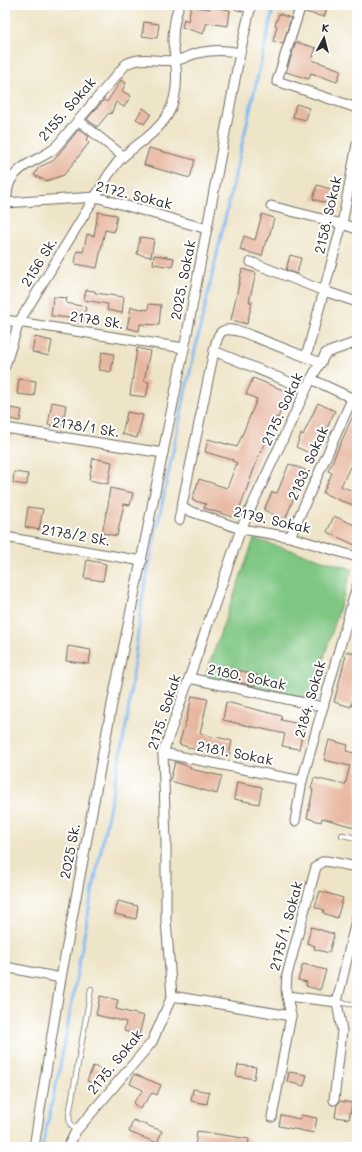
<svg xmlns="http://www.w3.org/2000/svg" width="362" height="1152" font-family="Mali,sans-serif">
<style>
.green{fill:#7ec682;stroke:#547856}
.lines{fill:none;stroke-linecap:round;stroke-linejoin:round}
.stream{stroke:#81baf2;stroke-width:3}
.building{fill:#e7b69f}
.lane-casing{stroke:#6f6c62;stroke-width:6}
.street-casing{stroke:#6f6c62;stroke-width:11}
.lane{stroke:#fff;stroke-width:4.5}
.street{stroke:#fff;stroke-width:9}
.labels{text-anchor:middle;stroke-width:4;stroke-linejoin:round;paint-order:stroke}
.street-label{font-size:14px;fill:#2b2b2b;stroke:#fff}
</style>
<rect width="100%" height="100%" fill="#fff"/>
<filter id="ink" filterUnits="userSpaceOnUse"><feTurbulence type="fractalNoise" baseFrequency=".025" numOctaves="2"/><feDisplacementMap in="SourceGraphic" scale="8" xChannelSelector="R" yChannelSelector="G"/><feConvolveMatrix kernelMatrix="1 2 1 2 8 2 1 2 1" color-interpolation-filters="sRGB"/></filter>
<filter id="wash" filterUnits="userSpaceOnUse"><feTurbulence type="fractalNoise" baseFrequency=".012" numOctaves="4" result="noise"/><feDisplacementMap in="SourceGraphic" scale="16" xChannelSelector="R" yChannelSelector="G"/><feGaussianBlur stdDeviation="0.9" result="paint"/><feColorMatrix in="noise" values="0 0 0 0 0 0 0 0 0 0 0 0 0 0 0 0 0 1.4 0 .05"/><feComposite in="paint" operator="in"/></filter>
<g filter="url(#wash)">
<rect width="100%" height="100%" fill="#eee4c7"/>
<!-- green -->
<polygon class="green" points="254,539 352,569 310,702 205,676"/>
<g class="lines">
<!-- stream -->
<polyline class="stream" points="42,1147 59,1072 90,904 127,721 142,599 185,394 274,5"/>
</g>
<g id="blocks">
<!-- building -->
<g class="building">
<polygon points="307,5 328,5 324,17 305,12"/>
<polygon points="191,6 210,9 210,7 230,10 228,26 207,23 203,34 182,27 184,19 188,21"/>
<polygon points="279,14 291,18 283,44 273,41 277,26 275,25"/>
<polygon points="144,22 159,24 157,38 142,36"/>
<polygon points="296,42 316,48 312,60 341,70 337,82 311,73 309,79 286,72"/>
<polygon points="121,80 126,83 122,91 131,96 124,107 116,102 111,114 109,113 97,127 87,119 104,100 107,102"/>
<polygon points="296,104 309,108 306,120 293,117"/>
<polygon points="143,108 151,114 144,124 136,119"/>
<polygon points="79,129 89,137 86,140 89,143 64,175 46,181 34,175 39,167 53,161"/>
<polygon points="149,148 195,160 190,178 144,165"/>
<polygon points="317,185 334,190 330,204 313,199"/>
<polygon points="98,212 117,215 114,232 105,230 97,268 75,264 77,251 83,252 87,234 94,236"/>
<polygon points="262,214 274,218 268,241 266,240 262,256 240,250 244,236 255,240"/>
<polygon points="140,237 154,239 151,257 137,254"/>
<polygon points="154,255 174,258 172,267 153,264"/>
<polygon points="290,255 301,258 297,274 286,270"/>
<polygon points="242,269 256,273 249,302 252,302 247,324 231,320"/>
<polygon points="86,290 95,291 95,293 124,297 122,313 107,310 108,304 84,300"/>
<polygon points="53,297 67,298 66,303 86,307 83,323 69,321 70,318 51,316"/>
<polygon points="149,304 161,305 159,325 140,324 139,331 127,328 131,307 148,310"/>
<polygon points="35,337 52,341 49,356 32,352"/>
<polygon points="137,348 150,351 144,381 149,382 146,397 130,395"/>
<polygon points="102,352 114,354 111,372 99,370"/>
<polygon points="253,378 288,392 278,418 276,417 262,451 261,450 236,518 204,508 206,504 192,500 199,479 227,488 237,463 232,461 233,460 205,452 208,439 237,447 257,399 246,394"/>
<polygon points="19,379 36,381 34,396 17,394"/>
<polygon points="52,402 66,405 62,428 48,425"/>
<polygon points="318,403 335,411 324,434 321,433 312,454 296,447 301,434 303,435"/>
<polygon points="357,407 357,452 341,486 357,493 357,506 341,501 323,493 332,473 328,471"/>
<polygon points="11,408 22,410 20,421 9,419"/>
<polygon points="127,412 143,415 137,438 122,434"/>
<polygon points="93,458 112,462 108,484 89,480"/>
<polygon points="289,464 305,470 285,520 264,510 272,492 277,493"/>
<polygon points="14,472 28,474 27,485 13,483"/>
<polygon points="110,488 133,493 130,505 124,504 117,536 102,533 109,500 108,500"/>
<polygon points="28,507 43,509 39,530 25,527"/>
<polygon points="334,516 357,526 357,539 355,545 327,532"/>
<polygon points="87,560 106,564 103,581 84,578"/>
<polygon points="68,646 91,650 89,664 66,661"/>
<polygon points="347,651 357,654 357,683 351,707 334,702"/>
<polygon points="234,669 257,675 255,686 231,681"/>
<polygon points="192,696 208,699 200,733 216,738 217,737 232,741 229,756 206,751 205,753 179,744 186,721"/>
<polygon points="226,702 282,716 281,720 304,725 299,749 282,746 285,734 223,720"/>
<polygon points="329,740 348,745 346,751 354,753 355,751 357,751 357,828 322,818 321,822 307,818 313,790 311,789 314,778 345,785 350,766 324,760"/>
<polygon points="175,762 191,767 190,769 222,776 217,794 170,781"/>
<polygon points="237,782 262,787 259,804 234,799"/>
<polygon points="320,891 343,898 337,918 323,913 324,910 315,907"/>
<polygon points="118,901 138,906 136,919 115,914"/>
<polygon points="311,927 334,934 329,953 314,949 315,946 307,943"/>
<polygon points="303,964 326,970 320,990 306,986 307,982 298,980"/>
<polygon points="100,996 118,1000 116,1009 144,1016 139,1035 124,1031 126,1022 96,1015"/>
<polygon points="238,1065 256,1067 254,1079 236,1076"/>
<polygon points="93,1066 103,1070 98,1085 87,1081"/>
<polygon points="289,1072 307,1075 304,1086 287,1082"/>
<polygon points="134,1074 161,1085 157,1095 152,1093 140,1109 133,1103 143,1090 130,1084"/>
<polygon points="193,1089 209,1092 207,1104 191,1101"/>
<polygon points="340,1101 352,1103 349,1119 335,1117 337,1105"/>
<polygon points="281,1115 300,1119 301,1115 317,1118 314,1133 279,1126"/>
<polygon points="133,1120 162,1131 157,1143 129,1132"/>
<polygon points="197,1131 249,1139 248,1147 195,1147"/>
</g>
</g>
</g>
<g filter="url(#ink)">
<use href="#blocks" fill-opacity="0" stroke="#6f6c62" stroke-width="1"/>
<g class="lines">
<!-- lane casing -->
<g class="lane-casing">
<g id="lane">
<polyline points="342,835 357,838"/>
<polyline points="337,1002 357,1005"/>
<polyline points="76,1131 70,1124 69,1115 91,989"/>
</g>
</g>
<!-- street casing -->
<g class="street-casing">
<g id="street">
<polyline points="238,5 250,8"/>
<polyline points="301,5 277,81 357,108"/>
<polyline points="78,120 123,156"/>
<polyline points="5,203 96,197 207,229"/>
<path d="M6,203C7,197 7,190 9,184C17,165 39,160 54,149L126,64C143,55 159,63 176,60C182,60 188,56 194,54C209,50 224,49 240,53"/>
<polyline points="271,206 342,224 357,229"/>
<polyline points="251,262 324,291 357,302"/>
<polyline points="5,320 184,348"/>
<polyline points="214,351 306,389"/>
<polyline points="306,357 342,224 357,144"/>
<path d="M5,366L19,322L109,174C114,168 118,160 125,155C140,142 156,133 167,116C177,99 178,78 175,59C175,53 173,47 173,41C173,29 175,17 179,5"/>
<polyline points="311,379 356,400"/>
<polyline points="5,428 163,453"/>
<polyline points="181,508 241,529 290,537 357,557"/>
<path d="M179,520L214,351C219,329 221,327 242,332L321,363"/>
<polyline points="5,537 142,561"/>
<polyline points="290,537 352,399"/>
<polyline points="189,678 323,707"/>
<polyline points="163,753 302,781"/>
<polyline points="295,821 302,781 357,586"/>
<polyline points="5,967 61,978"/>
<polyline points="172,996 291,1016 286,991 287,975 316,867 322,862 326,861 357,867"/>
<polyline points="287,996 337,1002"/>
<polyline points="334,1100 342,1031 337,1002 357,916"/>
<polyline points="272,1117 291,1016"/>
<polyline points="34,1147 61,978 113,699 186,339 240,53 251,5"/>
<polyline points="68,1147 76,1131 152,1042 172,996 166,920 166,842 163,753 241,529 311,379 326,353 357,342"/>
</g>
</g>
<!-- lane -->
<use href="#lane" class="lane"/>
<!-- street -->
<use href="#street" class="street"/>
</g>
</g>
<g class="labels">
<!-- street labels -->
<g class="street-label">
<text transform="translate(67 109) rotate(-49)" y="5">2155. Sokak</text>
<text transform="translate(134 195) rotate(14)" y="5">2172. Sokak</text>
<text transform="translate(328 215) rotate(-77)" y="5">2158. Sokak</text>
<text transform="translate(39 262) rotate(-58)" y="5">2156 Sk.</text>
<text transform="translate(183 280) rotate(-79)" y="5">2025. Sokak</text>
<text transform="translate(97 320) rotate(9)" y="5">2178 Sk.</text>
<text transform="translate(282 409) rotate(-65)" y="5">2175. Sokak</text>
<text transform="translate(86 427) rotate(9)" y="5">2178/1 Sk.</text>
<text transform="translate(308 463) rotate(-66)" y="5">2183. Sokak</text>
<text transform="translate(272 520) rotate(13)" y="5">2179. Sokak</text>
<text transform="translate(76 535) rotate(10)" y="5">2178/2 Sk.</text>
<text transform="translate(247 677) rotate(12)" y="5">2180. Sokak</text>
<text transform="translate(310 699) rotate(-74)" y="5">2184. Sokak</text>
<text transform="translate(164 712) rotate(-72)" y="5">2175. Sokak</text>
<text transform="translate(235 753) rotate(11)" y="5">2181. Sokak</text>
<text transform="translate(70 851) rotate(-79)" y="5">2025 Sk.</text>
<text transform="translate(286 926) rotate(-75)" y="5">2175/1. Sokak</text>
<text transform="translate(115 1062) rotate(-51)" y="5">2175. Sokak</text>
</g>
</g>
<!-- margin -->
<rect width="362" height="1152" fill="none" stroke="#fff" stroke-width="20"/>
<!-- north arrow -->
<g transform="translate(324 38) rotate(7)" stroke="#ffffff" stroke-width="3" paint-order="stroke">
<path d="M0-3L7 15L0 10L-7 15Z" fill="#2b2b2b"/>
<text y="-6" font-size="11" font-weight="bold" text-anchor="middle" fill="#2b2b2b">K</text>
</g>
</svg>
